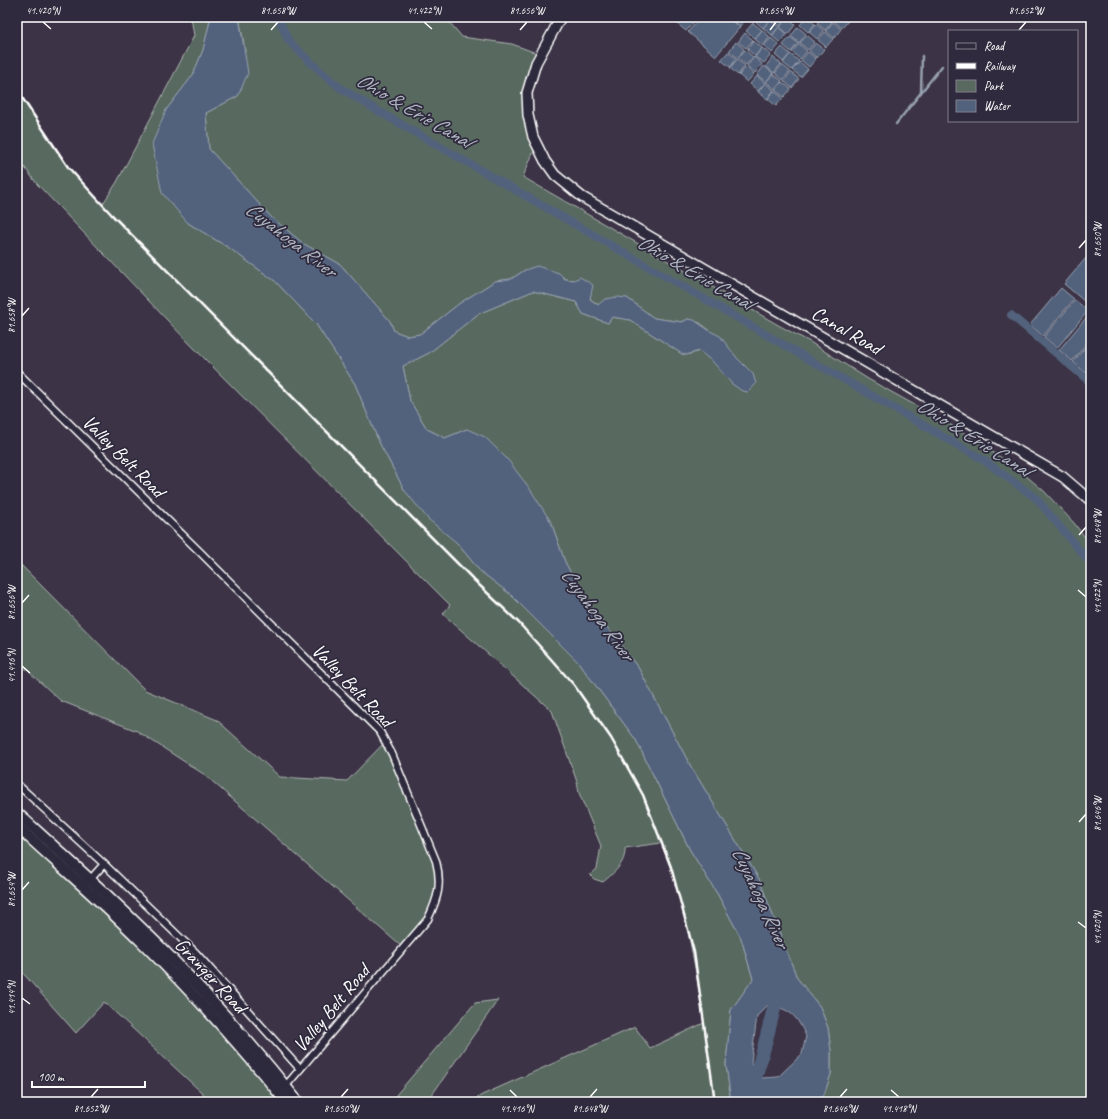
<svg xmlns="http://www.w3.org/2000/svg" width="1108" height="1119" font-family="Caveat,sans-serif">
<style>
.green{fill:#596960;stroke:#acb4b0}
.water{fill:#52627c;stroke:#97a1b0;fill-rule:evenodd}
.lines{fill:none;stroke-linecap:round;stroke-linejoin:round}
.stream{stroke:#97a1b0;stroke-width:2.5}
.canal{stroke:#52627c;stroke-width:8}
.river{stroke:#52627c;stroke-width:14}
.street-casing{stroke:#fff;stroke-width:9}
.secondary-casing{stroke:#fff;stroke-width:12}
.primary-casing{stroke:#fff;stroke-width:13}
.street{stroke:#2f2a3d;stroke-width:6}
.secondary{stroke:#2f2a3d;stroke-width:9}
.primary{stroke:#2f2a3d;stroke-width:10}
.rail{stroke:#fff;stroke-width:2.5}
.ticks{fill:none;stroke:#fff;stroke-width:1.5}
.labels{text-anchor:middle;stroke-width:3.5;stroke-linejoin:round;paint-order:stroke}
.street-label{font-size:20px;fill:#fff;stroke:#2f2a3d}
.water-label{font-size:21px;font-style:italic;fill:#b1b8c4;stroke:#2f2a3d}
.neatline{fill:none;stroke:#fff;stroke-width:1.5}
.ticks-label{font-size:10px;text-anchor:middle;fill:#fff}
</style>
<rect width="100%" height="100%" fill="#3c3346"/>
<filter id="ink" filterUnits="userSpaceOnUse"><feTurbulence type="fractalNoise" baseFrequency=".025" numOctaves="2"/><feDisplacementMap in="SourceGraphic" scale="8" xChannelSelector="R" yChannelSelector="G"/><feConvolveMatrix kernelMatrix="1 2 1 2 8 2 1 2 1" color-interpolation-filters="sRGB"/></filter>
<g filter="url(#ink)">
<!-- green -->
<g class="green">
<path d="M191,17H209L210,21L203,50L193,75L166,110L188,223L229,248L275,281L316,324L355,384L379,442L405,491L457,543L480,571L510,594L579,663L636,740L690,850L718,895L741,938L753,979L731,1010L726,1064L731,1102H471L482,1095L635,1027L650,1048L704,1023C695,962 684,900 661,843L625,848C626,863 614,873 603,882L594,879L590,875L597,869L601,846L579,793L577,782L552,711L443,614L450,605L190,344L37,184L17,157V90L68,167L102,205L117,182L194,36Z"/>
<polygon points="239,17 445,17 462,37 512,44 539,54 527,93 537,144 523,177 780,326 810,342 868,379 958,429 1018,469 1044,491 1074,523 1091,545 1091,1102 817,1102 824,1095 831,1074 831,1051 828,1028 820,1007 797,978 759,879 690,765 639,669 583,596 565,562 551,522 467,429 445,438 427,429 410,401 403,366 429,353 478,314 533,291 576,302 583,314 608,323 612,317 630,320 682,354 686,355 697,352 708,329 700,323 688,319 682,322 654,318 627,298 599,305 590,299 590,292 574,280 565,279 559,273 525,270 511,279 495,281 460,303 420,334 408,336 394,331 390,321 340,264 304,244 271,217 209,149 206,113 238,96 245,50"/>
<polygon points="17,561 145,690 217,720 280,777 347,781 385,742 440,874 428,919 403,948 205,775 137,731 61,701 17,661"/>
<polygon points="17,826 112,913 286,1102 212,1102 104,1002 76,1033 21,971 17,963"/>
<polygon points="498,1000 427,1102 390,1102 475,1003"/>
</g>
<!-- water -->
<g class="water">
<path d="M209,17H239L248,73L238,96L206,113L209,149L271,217L304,244L340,264L390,321L394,331L408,336L420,334L460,303L495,281L511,279L525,270L537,266L559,273L565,279L574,280L580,277L593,285L590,299L598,305L605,299L618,297L627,298L654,318L682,322L688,319L694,320L710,331L720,336L737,358L753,374L756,384L748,392L742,391L732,384L713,362L699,351L686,355L682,354L630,320L612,317L608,323L583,314L576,302L533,291L478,314L429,353L403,366L410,401L427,429L445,438L467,429L485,437L508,460L530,489L551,522L565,562L583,596L639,669L690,765L759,879L797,978L820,1007L828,1028L831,1051V1074L824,1095L817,1102H731L726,1064L731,1010L753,979L741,938L718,895L690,850L636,740L579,663L510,594L480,571L457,543L428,519L405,491L379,442L355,384L316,324L275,281L229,248L188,223L162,193L152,144L166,110L193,75L203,50L210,21ZM769,1004C792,1011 796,1015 806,1036L802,1054L778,1077L762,1078L754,1072L751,1062L757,1016Z"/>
<polygon points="669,17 698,17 686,31"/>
<polygon points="701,17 727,17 740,27 716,56 688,32"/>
<polygon points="729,17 748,17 740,26"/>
<polygon points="758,17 767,17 770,19 763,28 755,21"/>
<polygon points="773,17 786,17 787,18 780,26 771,19"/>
<polygon points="806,17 815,24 808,32 800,25"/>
<polygon points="822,17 827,17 832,22 825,30 817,23"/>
<polygon points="838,17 846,17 849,20 842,28 834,21"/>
<polygon points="787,18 795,25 788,34 780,27"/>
<polygon points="770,20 779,27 772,35 763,28"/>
<polygon points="833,22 841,29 834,38 826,31"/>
<polygon points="753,23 762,30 755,38 746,31"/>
<polygon points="816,24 824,31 817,39 809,32"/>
<polygon points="779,27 787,34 780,43 772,36"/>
<polygon points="798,27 806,34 799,43 791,36"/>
<polygon points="762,30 770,37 763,46 755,39"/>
<polygon points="825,32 833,39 826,47 818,40"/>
<polygon points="745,33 753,40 746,48 738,42"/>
<polygon points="807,35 815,42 808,50 800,43"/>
<polygon points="790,37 798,43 791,52 783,45"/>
<polygon points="771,38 779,45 772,53 764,46"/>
<polygon points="754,41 762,48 755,56 747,49"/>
<polygon points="736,42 744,49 738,58 729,51"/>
<polygon points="816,43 824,49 817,58 809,51"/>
<polygon points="799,44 807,51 800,59 792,52"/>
<polygon points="782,47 790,54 783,62 775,55"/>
<polygon points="762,48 771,55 764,63 755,57"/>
<polygon points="745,50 753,57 746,65 738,58"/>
<polygon points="728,52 737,59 730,67 721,60"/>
<polygon points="808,52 816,59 809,67 801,60"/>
<polygon points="790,54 799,61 792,70 783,63"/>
<polygon points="754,57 762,64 755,73 747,66"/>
<polygon points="773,57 781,64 774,73 766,66"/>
<polygon points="737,59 745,66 738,75 730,68"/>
<polygon points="800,62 808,69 801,77 792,70"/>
<polygon points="782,65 790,71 783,80 775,73"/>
<polygon points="764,66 773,73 766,82 757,75"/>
<polygon points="746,67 754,74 747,82 739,75"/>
<polygon points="791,72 799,79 792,88 784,81"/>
<polygon points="773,74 782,81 775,89 766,82"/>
<polygon points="757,76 765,83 758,91 750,84"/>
<polygon points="782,82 791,89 784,97 775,90"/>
<polygon points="765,83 774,90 767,99 758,92"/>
<polygon points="774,91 783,98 776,106 768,99"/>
<polygon points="1091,252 1091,307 1064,284"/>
<polygon points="1061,288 1074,299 1043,336 1030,325"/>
<polygon points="1075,300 1088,311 1057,348 1044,337"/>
<polygon points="1090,313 1091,338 1072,361 1059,350"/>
<polygon points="1091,340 1091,367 1086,373 1073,362"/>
</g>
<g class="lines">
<!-- stream -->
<g class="stream">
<polyline points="921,92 922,56"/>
<polyline points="896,124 942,66"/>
</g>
<!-- canal -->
<g class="canal">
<polyline points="278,17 288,40 309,61 339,87 373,108 982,459 1036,498 1091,564"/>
<polyline points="1091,225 1089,226 1091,240"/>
<polyline points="1011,315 1091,383"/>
</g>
<!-- river -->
<polyline class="river" points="747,1102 762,1055 778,993 777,989"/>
<!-- street casing -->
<g class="street-casing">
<g id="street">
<path d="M17,372L200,552L380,732L392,754L436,861C442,884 438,898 428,919L284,1088"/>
<polyline points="17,784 104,864 196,953 300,1069"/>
<polyline points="88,882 104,864"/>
</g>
</g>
<!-- secondary casing -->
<g class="secondary-casing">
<polyline id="secondary" points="561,17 536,63 527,93 528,115 533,137 545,161 555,175 582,197 1063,477 1091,501"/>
</g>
<!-- primary casing -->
<g class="primary-casing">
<g id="primary">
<path d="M17,813C71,862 125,910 176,963C219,1007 259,1053 298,1102"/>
<path d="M17,826C58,864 100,900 140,940C191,991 241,1045 286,1102"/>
</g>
</g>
<!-- street -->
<use href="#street" class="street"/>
<!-- secondary -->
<use href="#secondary" class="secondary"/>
<!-- primary -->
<use href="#primary" class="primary"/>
<!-- rail -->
<polyline class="rail" points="17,90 68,167 112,215 476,582 519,623 574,685 611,738 643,795 671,867 694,952 715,1102"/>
</g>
</g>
<!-- ticks -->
<path class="ticks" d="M43,22L51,29M424,22L432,29M271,30L278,22M520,30L527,22M770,30L776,22M1019,30L1026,22M1079,248L1086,240M22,316L29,308M1079,535L1086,527M1078,590L1086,597M22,603L29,595M22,666L30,673M1079,822L1086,814M22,890L29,882M1078,922L1086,928M22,998L30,1004M510,1090L517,1097M891,1090L899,1097M91,1097L98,1089M341,1097L348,1089M590,1097L597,1089M840,1097L847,1089"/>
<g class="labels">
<!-- street labels -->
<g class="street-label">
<text transform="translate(847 330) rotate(30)" y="7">Canal Road</text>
<text transform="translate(124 456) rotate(45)" y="7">Valley Belt Road</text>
<text transform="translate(353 685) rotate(46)" y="7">Valley Belt Road</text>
<text transform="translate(211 975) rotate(47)" y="7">Granger Road</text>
<text transform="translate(331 1008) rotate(-50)" y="7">Valley Belt Road</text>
</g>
<!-- water labels -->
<g class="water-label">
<text transform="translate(414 110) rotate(30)" y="7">Ohio &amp; Erie Canal</text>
<text transform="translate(291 239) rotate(38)" y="7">Cuyahoga River</text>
<text transform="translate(695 272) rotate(30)" y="7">Ohio &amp; Erie Canal</text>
<text transform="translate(974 437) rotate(32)" y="7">Ohio &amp; Erie Canal</text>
<text transform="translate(598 614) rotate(54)" y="7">Cuyahoga River</text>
<text transform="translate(761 897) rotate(65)" y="7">Cuyahoga River</text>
</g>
</g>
<!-- margin -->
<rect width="1108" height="1119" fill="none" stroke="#2f2a3d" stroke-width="44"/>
<!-- legend -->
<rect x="948" y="30" width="130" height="92" fill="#2f2a3d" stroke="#827f8b"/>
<rect x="956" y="43" width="20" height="6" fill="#2f2a3d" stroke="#827f8b"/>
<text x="984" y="50" font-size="12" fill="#ffffff">Road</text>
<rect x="956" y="63" width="20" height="6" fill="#ffffff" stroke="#827f8b"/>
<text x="984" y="70" font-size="12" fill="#ffffff">Railway</text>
<rect x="956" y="80" width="20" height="12" fill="#596960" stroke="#827f8b"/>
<text x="984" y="90" font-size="12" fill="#ffffff">Park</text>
<rect x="956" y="100" width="20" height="12" fill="#52627c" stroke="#827f8b"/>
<text x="984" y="110" font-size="12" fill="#ffffff">Water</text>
<!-- scale -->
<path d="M32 1081v6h113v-6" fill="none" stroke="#ffffff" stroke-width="2"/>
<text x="38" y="1081" font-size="12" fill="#ffffff" stroke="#2f2a3d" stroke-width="3" paint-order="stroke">100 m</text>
<rect x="22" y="22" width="1064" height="1075" class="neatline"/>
<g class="ticks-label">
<text x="43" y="14">41.420°N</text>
<text x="278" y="14">81.658°W</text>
<text x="424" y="14">41.422°N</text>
<text x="527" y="14">81.656°W</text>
<text x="776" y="14">81.654°W</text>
<text x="1026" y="14">81.652°W</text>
<text transform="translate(1097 240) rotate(-90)" y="4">81.650°W</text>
<text transform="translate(11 316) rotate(-90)" y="4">81.658°W</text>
<text transform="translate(1097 527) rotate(-90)" y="4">81.648°W</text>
<text transform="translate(1097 597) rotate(-90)" y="4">41.422°N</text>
<text transform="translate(11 603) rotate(-90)" y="4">81.656°W</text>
<text transform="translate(11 666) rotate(-90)" y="4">41.416°N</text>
<text transform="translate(1097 814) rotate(-90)" y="4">81.646°W</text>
<text transform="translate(11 890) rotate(-90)" y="4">81.654°W</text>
<text transform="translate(1097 928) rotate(-90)" y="4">41.420°N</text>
<text transform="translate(11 998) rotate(-90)" y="4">41.414°N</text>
<text x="91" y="1112">81.652°W</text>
<text x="341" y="1112">81.650°W</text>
<text x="517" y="1112">41.416°N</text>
<text x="590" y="1112">81.648°W</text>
<text x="840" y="1112">81.646°W</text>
<text x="899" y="1112">41.418°N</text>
</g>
</svg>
